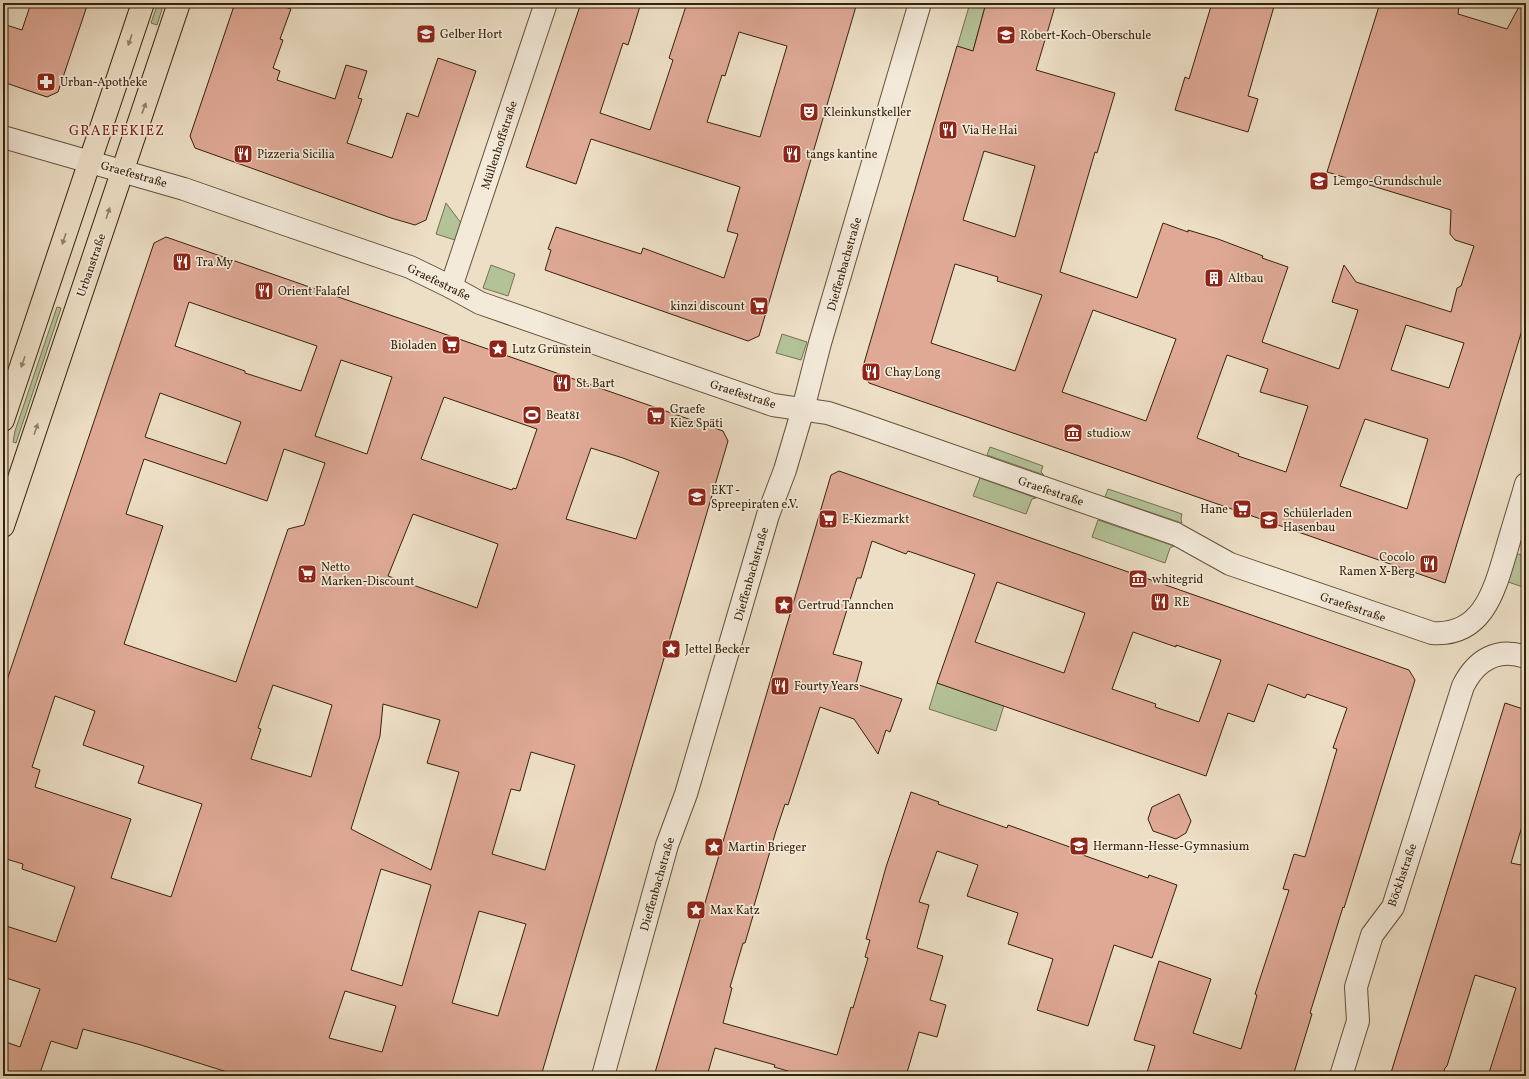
<svg xmlns="http://www.w3.org/2000/svg" width="1529" height="1079" font-family="Vollkorn,serif">
<style>
.green{fill:#b4c298;stroke:#767251}
.building{fill:#dfa996;stroke:#37220a;fill-rule:evenodd}
.lines{fill:none;stroke-linecap:round;stroke-linejoin:round}
.minor-casing{stroke:#645139;stroke-width:24}
.major-casing{stroke:#37220a;stroke-width:24}
.minor{stroke:#f3eada;stroke-width:22}
.major{stroke:#eddfc6;stroke-width:22}
.oneway{fill:#928068}
.labels{text-anchor:middle;stroke-width:3.5;stroke-linejoin:round;paint-order:stroke}
.poi-label{font-size:12px;fill:#37220a;stroke:#f3eada;text-anchor:start}
.street-label{font-size:12px;fill:#37220a;stroke:#f3eada}
.quarter-label{font-size:14px;letter-spacing:1px;fill:#7a1f14;stroke:#f3eada}
</style>
<rect width="100%" height="100%" fill="#eddfc6"/>
<filter id="stains"><feTurbulence type="fractalNoise" baseFrequency=".005" numOctaves="4"/><feColorMatrix values="0 0 0 0 .2 0 0 0 0 .09 0 0 0 0 .02 0 0 0 .5 -.17"/></filter>
<radialGradient id="worn" r=".72"><stop offset=".6" stop-color="#630" stop-opacity="0"/><stop offset="1" stop-color="#630" stop-opacity=".3"/></radialGradient>
<!-- green -->
<g class="green">
<polygon points="158,3 164,3 157,25 151,23"/>
<polygon points="970,3 986,3 973,51 957,47"/>
<polygon points="446,203 461,223 455,240 436,234"/>
<polygon points="491,265 515,274 508,296 483,288"/>
<polygon points="57,307 61,308 16,443 13,442 15,431"/>
<polygon points="782,334 807,342 801,360 776,353"/>
<polygon points="990,447 1043,466 1041,472 1044,475 987,455"/>
<polygon points="980,478 1036,498 1032,499 1026,514 973,496"/>
<polygon points="1108,489 1182,514 1181,519 1182,523 1105,497"/>
<polygon points="1098,520 1174,546 1170,548 1165,563 1092,537"/>
<polygon points="1514,553 1526,556 1526,577 1523,587 1505,581"/>
<polygon points="937,683 1004,705 996,731 929,709"/>
</g>
<!-- building -->
<g class="building">
<polygon points="31,3 88,3 58,92 47,97 3,82 3,24 22,30"/>
<polygon points="235,3 273,3 291,9 280,39 283,40 273,68 280,71 277,80 335,99 346,65 367,71 358,98 362,99 347,143 392,158 407,113 418,117 438,58 476,71 426,220 415,225 391,218 195,148 190,136"/>
<path d="M581,3H641L628,45L623,43L600,113L650,130L673,60L669,58L687,3H857L759,336L748,341L545,270L551,250L548,249L556,227L641,254L643,248L724,278L738,234L727,231L740,187L591,139L576,184L526,167ZM739,32L787,46L760,137L707,122L722,75L725,76Z"/>
<path d="M986,3H1056L1036,70L1115,93L1097,153L1095,152L1060,272L1137,298L1163,223L1188,232V230L1218,239L1263,256L1262,258L1288,267L1262,342L1339,369L1358,310L1332,302L1344,265L1356,282L1451,312L1457,288L1461,286L1474,246L1455,240L1450,234L1451,210L1327,172L1380,3H1447L1459,7L1458,14L1507,29L1521,3H1526V317L1445,583L869,383L862,370L957,46L973,51ZM984,151L1035,166L1015,237L963,220ZM955,264L998,277L997,281L1042,295L1015,371L931,343ZM1093,310L1176,339L1146,421L1062,392ZM1406,325L1464,343L1449,388L1391,370ZM1227,355L1268,369L1260,392L1308,406L1286,472L1238,456L1239,454L1197,438ZM1365,419L1428,439L1407,509L1340,486Z"/>
<polygon points="1212,3 1275,3 1248,96 1258,99 1248,132 1175,110 1185,77 1189,79"/>
<path d="M166,237L723,431L728,441L541,1076H240L141,1045L83,1029L77,1049L51,1041L39,1076H3V1041L20,1047L40,989L3,977V925L56,942L75,887L22,869L23,864L3,858V692L154,243ZM189,302L317,346L301,391L245,373V371L175,346ZM341,360L392,377L367,454L315,436ZM160,393L241,422L226,464L145,437ZM444,397L537,429L516,489L513,488L512,490L421,459ZM591,448L623,458L659,472L636,539L566,519ZM284,449L325,463L304,525L288,529L236,682L124,644L163,526L126,514L144,459L267,501ZM413,514L498,544L477,608L388,576ZM273,685L332,705L311,777L251,759L261,729L258,728ZM55,696L95,711L83,745L144,766L138,783L202,804L171,897L111,878L131,819L35,787L40,770L32,767ZM383,704L440,720L427,763L459,772L431,870L351,829L380,736ZM531,752L575,765L545,870L492,854L511,789L520,791ZM381,869L431,885L402,986L351,970ZM479,911L526,924L498,1016L452,1003ZM345,991L396,1006L382,1052L329,1038Z"/>
<path d="M839,471L1409,670L1415,680L1344,908L1343,907L1310,1013L1312,1014L1293,1076H1146L1155,1046L1134,1040L1159,961L1211,979L1193,1033L1241,1049L1257,995L1255,994L1289,890L1283,889L1294,854L1305,857L1337,749L1333,748L1347,708L1307,694L1305,698L1268,684L1254,722L1228,713L1206,776L937,683L975,574L908,551L906,554L872,541L861,578H857L833,654L862,662L856,684L902,699L890,732L886,730L878,754L854,719L820,707L788,805L785,804L776,831L753,909H755L745,943H743L730,987L732,988L723,1023L837,1055L851,1007L853,1008L868,958L865,957L870,940L866,939L886,867L911,792L939,802L938,804L1007,828L1008,825L1081,851L1080,854L1148,878L1149,875L1177,885L1152,958L1114,945L1088,1026L1037,1010L1053,959L1008,944L1018,913L967,896L978,865L937,851L919,902L929,905L917,948L943,956L930,1000L946,1005L937,1037L919,1032L906,1076H805L774,1067L775,1065L715,1048L707,1076H654L831,475ZM997,582L1085,613L1064,673L975,642ZM1133,632L1176,647V645L1221,660L1199,722L1155,707L1156,704L1112,689Z"/>
<polygon points="1505,703 1526,710 1526,813 1511,863 1526,866 1526,1076 1488,1076 1516,988 1475,975 1447,1066 1445,1068 1442,1076 1390,1076"/>
<polygon points="1179,794 1191,821 1186,833 1176,839 1153,831 1148,819 1152,807"/>
</g>
<g class="lines">
<!-- minor casing -->
<g class="minor-casing">
<g id="minor">
<path d="M3,137L184,189L270,219L410,267L451,287L480,303L773,405L828,413L858,423L1176,534L1230,564L1432,633C1484,637 1495,588 1507,548C1513,527 1520,505 1526,484"/>
<polyline points="451,287 546,3"/>
<polyline points="603,1076 667,845 686,794 768,515 785,470 803,409 820,343 920,3"/>
<path d="M1341,1076L1358,1021L1356,987L1372,935L1393,907L1463,686C1476,660 1497,647 1526,657"/>
</g>
</g>
<!-- major casing -->
<g class="major-casing">
<g id="major">
<polyline points="3,420 143,3"/>
<polyline points="3,526 179,3"/>
</g>
</g>
<!-- minor -->
<use href="#minor" class="minor"/>
<!-- major -->
<use href="#major" class="major"/>
</g>
<!-- one-way arrows -->
<defs><path id="oneway-solid" d="M-6-.8H1V-3.2L6.5 0L1 3.2V.8H-6Z"/></defs>
<g class="oneway">
<use href="#oneway-solid" transform="translate(130 40) rotate(109)"/>
<use href="#oneway-solid" transform="translate(144 108) rotate(-70)"/>
<use href="#oneway-solid" transform="translate(108 213) rotate(-72)"/>
<use href="#oneway-solid" transform="translate(64 239) rotate(109)"/>
<use href="#oneway-solid" transform="translate(23 362) rotate(109)"/>
<use href="#oneway-solid" transform="translate(36 429) rotate(-71)"/>
</g>
<!-- icons -->
<defs>
<g id="school-square" transform="scale(1)"><rect x="-9" y="-9" width="18" height="18" rx="4" fill="#8f2418" stroke="#f3eada"/><path d="M0-5L7-2L0 1L-7-2ZM-4 1L0 2.5L4 1V4Q0 6-4 4Z" fill="#fff"/></g>
<g id="pharmacy-square" transform="scale(1)"><rect x="-9" y="-9" width="18" height="18" rx="4" fill="#8f2418" stroke="#f3eada"/><path d="M-2-6h4v4h4v4h-4v4h-4v-4h-4v-4h4Z" fill="#fff"/></g>
<g id="theatre-square" transform="scale(1)"><rect x="-9" y="-9" width="18" height="18" rx="4" fill="#8f2418" stroke="#f3eada"/><path d="M-5-5.5Q0-4 5-5.5V0Q5 5 0 6Q-5 5-5 0ZM-3.3-2.5H-1v1.5H-3.3ZM1-2.5H3.3v1.5H1ZM-2.8 1Q0 5.5 2.8 1Z" fill="#fff"/></g>
<g id="restaurant-square" transform="scale(1)"><rect x="-9" y="-9" width="18" height="18" rx="4" fill="#8f2418" stroke="#f3eada"/><path d="M-5-6h1v4h1v-4h1v4h1v-4h1v5L-1.5 .5V6h-2V.5L-5-1ZM5-6V6H3V1.5H1.5Q1.5-4 5-6Z" fill="#fff"/></g>
<g id="building-square" transform="scale(1)"><rect x="-9" y="-9" width="18" height="18" rx="4" fill="#8f2418" stroke="#f3eada"/><path d="M-4-6H4V6H1V3H-1V6H-4ZM-2.5-4.3h1.7v1.8h-1.7ZM.8-4.3h1.7v1.8H.8ZM-2.5-1h1.7V.8h-1.7ZM.8-1h1.7V.8H.8Z" fill="#fff"/></g>
<g id="supermarket-square" transform="scale(1)"><rect x="-9" y="-9" width="18" height="18" rx="4" fill="#8f2418" stroke="#f3eada"/><path d="M-6-5.5h2.5l.6 2H6L4.5 2H-2.5L-4.4-4H-6ZM-1.5 3.2a1.3 1.3 0 1 0 .1 0ZM3 3.2a1.3 1.3 0 1 0 .1 0Z" fill="#fff"/></g>
<g id="sight-square" transform="scale(1)"><rect x="-9" y="-9" width="18" height="18" rx="4" fill="#8f2418" stroke="#f3eada"/><path d="M0-6L1.8-2.2L6-1.7L2.9 1.2L3.7 5.4L0 3.3L-3.7 5.4L-2.9 1.2L-6-1.7L-1.8-2.2Z" fill="#fff"/></g>
<g id="stadium-square" transform="scale(1)"><rect x="-9" y="-9" width="18" height="18" rx="4" fill="#8f2418" stroke="#f3eada"/><path d="M0-5a6.5 5 0 1 0 0 10a6.5 5 0 1 0 0-10ZM-3.5-1.8h7v3.6h-7Z" fill="#fff"/></g>
<g id="museum-square" transform="scale(1)"><rect x="-9" y="-9" width="18" height="18" rx="4" fill="#8f2418" stroke="#f3eada"/><path d="M0-6L6-3V-2H-6V-3ZM-5-1h2V3h-2ZM-1-1h2V3h-2ZM3-1h2V3H3ZM-6 4H6V6H-6Z" fill="#fff"/></g>
</defs>
<g fill-rule="evenodd">
<use href="#school-square" x="426" y="34"/>
<use href="#school-square" x="1006" y="35"/>
<use href="#pharmacy-square" x="46" y="82"/>
<use href="#theatre-square" x="809" y="112"/>
<use href="#restaurant-square" x="948" y="130"/>
<use href="#restaurant-square" x="243" y="154"/>
<use href="#restaurant-square" x="792" y="154"/>
<use href="#school-square" x="1319" y="181"/>
<use href="#restaurant-square" x="182" y="262"/>
<use href="#building-square" x="1214" y="278"/>
<use href="#restaurant-square" x="264" y="291"/>
<use href="#supermarket-square" x="759" y="306"/>
<use href="#supermarket-square" x="451" y="345"/>
<use href="#sight-square" x="498" y="349"/>
<use href="#restaurant-square" x="871" y="372"/>
<use href="#restaurant-square" x="562" y="383"/>
<use href="#stadium-square" x="532" y="415"/>
<use href="#supermarket-square" x="656" y="416"/>
<use href="#museum-square" x="1073" y="433"/>
<use href="#school-square" x="697" y="497"/>
<use href="#supermarket-square" x="1242" y="509"/>
<use href="#supermarket-square" x="828" y="519"/>
<use href="#school-square" x="1269" y="520"/>
<use href="#restaurant-square" x="1429" y="564"/>
<use href="#supermarket-square" x="307" y="574"/>
<use href="#museum-square" x="1138" y="579"/>
<use href="#restaurant-square" x="1160" y="602"/>
<use href="#sight-square" x="784" y="605"/>
<use href="#sight-square" x="671" y="649"/>
<use href="#restaurant-square" x="780" y="686"/>
<use href="#school-square" x="1079" y="846"/>
<use href="#sight-square" x="714" y="847"/>
<use href="#sight-square" x="696" y="910"/>
</g>
<g class="labels">
<!-- poi labels -->
<g class="poi-label">
<text x="440" y="38">Gelber Hort</text>
<text x="1020" y="39">Robert-Koch-Oberschule</text>
<text x="60" y="86">Urban-Apotheke</text>
<text x="823" y="116">Kleinkunstkeller</text>
<text x="962" y="134">Via He Hai</text>
<text x="257" y="158">Pizzeria Sicilia</text>
<text x="806" y="158">tangs kantine</text>
<text x="1333" y="185">Lemgo-Grundschule</text>
<text x="196" y="266">Tra My</text>
<text x="1228" y="282">Altbau</text>
<text x="278" y="295">Orient Falafel</text>
<text x="745" y="310" text-anchor="end">kinzi discount</text>
<text x="437" y="349" text-anchor="end">Bioladen</text>
<text x="512" y="353">Lutz Grünstein</text>
<text x="885" y="376">Chay Long</text>
<text x="576" y="387">St. Bart</text>
<text x="670" y="413">Graefe<tspan x="670" dy="14">Kiez Späti</tspan></text>
<text x="546" y="419">Beat81</text>
<text x="1087" y="437">studio.w</text>
<text x="711" y="494">EKT -<tspan x="711" dy="14">Spreepiraten e.V.</tspan></text>
<text x="1228" y="513" text-anchor="end">Hane</text>
<text x="1283" y="517">Schülerladen<tspan x="1283" dy="14">Hasenbau</tspan></text>
<text x="842" y="523">E-Kiezmarkt</text>
<text x="1415" y="561" text-anchor="end">Cocolo<tspan x="1415" dy="14">Ramen X-Berg</tspan></text>
<text x="321" y="571">Netto<tspan x="321" dy="14">Marken-Discount</tspan></text>
<text x="1152" y="583">whitegrid</text>
<text x="1174" y="606">RE</text>
<text x="798" y="609">Gertrud Tannchen</text>
<text x="685" y="653">Jettel Becker</text>
<text x="794" y="690">Fourty Years</text>
<text x="1093" y="850">Hermann-Hesse-Gymnasium</text>
<text x="728" y="851">Martin Brieger</text>
<text x="710" y="914">Max Katz</text>
</g>
<!-- street labels -->
<g class="street-label">
<text transform="translate(499 145) rotate(-72)" y="4">Müllenhoffstraße</text>
<text transform="translate(134 174) rotate(16)" y="4">Graefestraße</text>
<text transform="translate(844 264) rotate(-74)" y="4">Dieffenbachstraße</text>
<text transform="translate(91 265) rotate(-71)" y="4">Urbanstraße</text>
<text transform="translate(439 282) rotate(26)" y="4">Graefestraße</text>
<text transform="translate(743 394) rotate(18)" y="4">Graefestraße</text>
<text transform="translate(1051 491) rotate(19)" y="4">Graefestraße</text>
<text transform="translate(751 574) rotate(-74)" y="4">Dieffenbachstraße</text>
<text transform="translate(1353 607) rotate(19)" y="4">Graefestraße</text>
<text transform="translate(1402 875) rotate(-71)" y="4">Böckhstraße</text>
<text transform="translate(657 884) rotate(-74)" y="4">Dieffenbachstraße</text>
</g>
<!-- quarter labels -->
<g class="quarter-label">
<text x="117" y="135">GRAEFEKIEZ</text>
</g>
</g>
<!-- margin -->
<rect width="1529" height="1079" fill="none" stroke="#eddfc6" stroke-width="16"/>
<rect x="4" y="4" width="1521" height="1071" fill="none" stroke="#37220a" stroke-width="2"/>
<rect x="8" y="8" width="1513" height="1063" fill="none" stroke="#37220a"/>
<rect width="100%" height="100%" filter="url(#stains)"/>
<rect width="100%" height="100%" fill="url(#worn)"/>
</svg>
